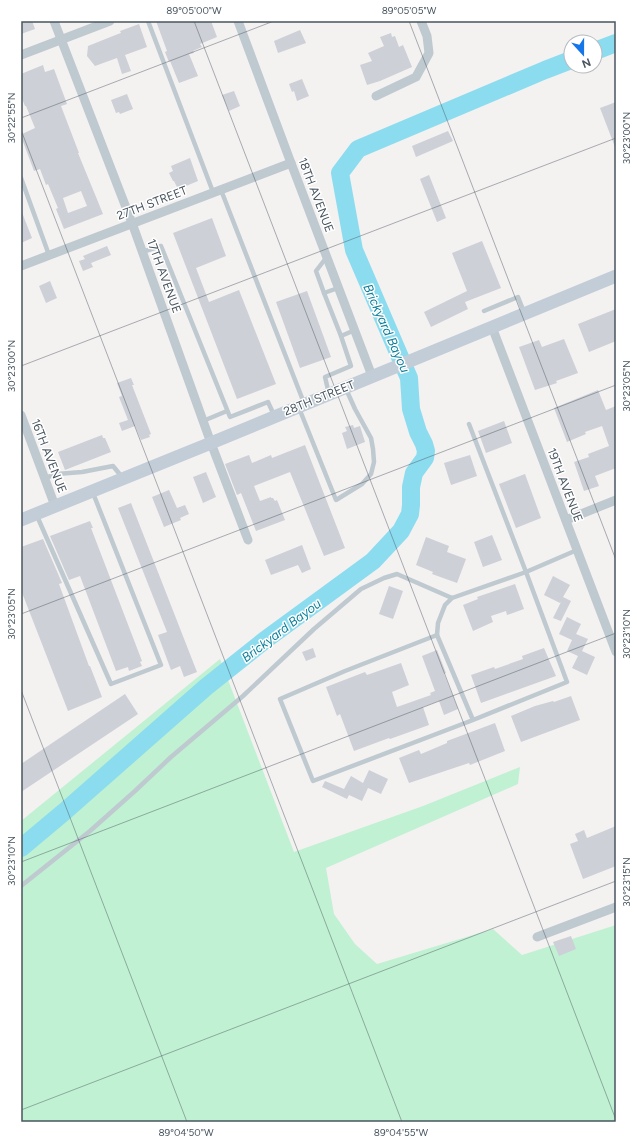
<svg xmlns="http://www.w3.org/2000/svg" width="637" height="1143" font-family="Figtree,sans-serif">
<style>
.green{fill:#c0f1d2}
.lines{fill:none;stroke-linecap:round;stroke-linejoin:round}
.river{stroke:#8cdcef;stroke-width:18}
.building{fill:#cdd0d6;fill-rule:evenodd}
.lane{stroke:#bfc9d0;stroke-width:4.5}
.street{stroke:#bfc9d0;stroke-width:9}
.secondary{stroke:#c2cdd8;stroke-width:13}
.ticks{fill:none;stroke:#48555f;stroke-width:1;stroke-opacity:0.45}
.labels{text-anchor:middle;stroke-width:3;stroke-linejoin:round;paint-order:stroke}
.street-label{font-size:12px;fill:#48555f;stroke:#fff}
.water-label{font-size:13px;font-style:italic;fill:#0a7f9a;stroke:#fff}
.neatline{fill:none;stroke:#48555f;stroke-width:1.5}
.ticks-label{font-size:10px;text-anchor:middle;fill:#48555f}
</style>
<rect width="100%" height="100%" fill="#f4f1f1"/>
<!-- green -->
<polygon class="green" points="220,659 294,852 423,806 520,767 518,784 326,868 334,914 355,944 377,964 493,929 522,955 616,925 616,1122 21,1122 21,821"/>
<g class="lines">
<!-- river -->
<g class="river">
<polyline points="595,51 616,43"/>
<polyline points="21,848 64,812 206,687 265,640 373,561 401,531 410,514 411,505 411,487 414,473 425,458 426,451 424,444 418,432 411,409 409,378 354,250 340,173 358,149 545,70 571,60"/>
</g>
</g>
<!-- building -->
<g class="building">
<polygon points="21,21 32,21 35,29 21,34"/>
<polygon points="156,21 211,21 217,37 200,44 202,47 193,51 194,53 189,54 198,76 179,83 170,61 169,62 165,52 167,51"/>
<polygon points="139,24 147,47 125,55 131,71 122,74 117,58 95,66 87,56 88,46 118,34 121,33 120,31"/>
<polygon points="300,30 306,43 278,53 274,41"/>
<polygon points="391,33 392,37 395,36 399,47 403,45 412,67 380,81 367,85 360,65 372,61 368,53 384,46 380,37"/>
<path d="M43,65L45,72L54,69L67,104L61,106L79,153H78L103,214L64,229L56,209L58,208L48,184L46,185L40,169L34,171L22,139L23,138L22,134L35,128L26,106H25L21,96V74ZM81,191L87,206L68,213L63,198Z"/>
<polygon points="302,79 309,96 297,101 294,91 292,92 289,84"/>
<polygon points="234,91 240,106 229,111 222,95"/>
<polygon points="127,94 133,109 120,114 119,112 116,113 111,100"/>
<polygon points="616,102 616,147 615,147 600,108"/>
<polygon points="448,131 453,141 416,157 412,146"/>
<polygon points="190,158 198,181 179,189 178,186 177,187 174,181 173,181 169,173 173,171 171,166"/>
<polygon points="429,175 446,218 437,222 420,179"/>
<polygon points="21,210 32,238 21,243"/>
<polygon points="212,218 226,256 196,268 209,302 239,290 276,384 237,399 173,233"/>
<polygon points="482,241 501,288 465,302 468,309 431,327 424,312 467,291 452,253"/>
<polygon points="107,246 111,255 91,263 93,267 83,271 79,261 85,259 83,256"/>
<polygon points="50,281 57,298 46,303 39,286"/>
<polygon points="307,291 331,357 300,368 276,302"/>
<polygon points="616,309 616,341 589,352 578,324"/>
<polygon points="564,339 578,373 556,381 557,383 535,390 519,347 539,340 542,347"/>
<polygon points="131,378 134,385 132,385 151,434 149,435 150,437 141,440 135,426 122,431 119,423 128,420 119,397 122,396 117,383"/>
<polygon points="598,390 606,410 616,406 616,468 595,476 599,486 584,491 574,462 589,457 588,454 609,446 602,426 585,432 586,434 567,442 554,408"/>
<polygon points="504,421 512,443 486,453 478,431"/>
<polygon points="353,425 354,428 360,426 365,442 347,449 342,433 347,431 345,427"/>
<polygon points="102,435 103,438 105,438 111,452 65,470 58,452"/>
<polygon points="305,445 345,548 324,556 290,472 254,486 260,501 271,497 271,498 273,498 275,501 277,500 285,520 256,531 241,493 237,495 225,464 249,455 252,463 271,455 272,458"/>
<polygon points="470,455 477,476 451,485 444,463"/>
<polygon points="206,472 216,497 203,503 193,477"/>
<polygon points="525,474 541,518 516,528 499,484"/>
<polygon points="169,490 177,508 185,505 189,514 180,518 181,520 164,527 152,497"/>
<polygon points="131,503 197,672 184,677 180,666 171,670 158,635 167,632 118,508"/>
<polygon points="90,521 93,528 91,528 142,661 140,662 142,666 129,671 128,667 116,671 80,576 69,580 50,536"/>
<polygon points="492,535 502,560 483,567 474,542"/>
<polygon points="426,537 449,546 447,552 466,559 457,583 432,574 433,572 416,565"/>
<polygon points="43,539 62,583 59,584 89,666 90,666 102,697 68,711 21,590 21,547"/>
<polygon points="302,545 311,569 302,573 298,565 271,575 265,560"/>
<polygon points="553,576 570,585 563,597 571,601 561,621 553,618 561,602 560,603 544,595"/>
<polygon points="515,584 524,609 507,615 506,611 491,616 493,622 473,631 463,605 478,599 477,597"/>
<polygon points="389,586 403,591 393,619 379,614"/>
<polygon points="567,617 581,624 576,634 588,639 582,651 595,657 587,675 572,668 578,656 567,651 572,640 559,634"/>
<polygon points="313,648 316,657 306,661 302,652"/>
<polygon points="544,648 556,676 481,703 471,675 494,667 495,669 523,659 522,656"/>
<polygon points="437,650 446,673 444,674 458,709 444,715 439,701 423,707 429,725 390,739 389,738 354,751 340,714 337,716 326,687 365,672 367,675 401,663 409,685 392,692 397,707 431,695 430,693 435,691 422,656"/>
<polygon points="125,694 138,714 21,792 21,764"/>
<polygon points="571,696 580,720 521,742 511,716 535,706 553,701 554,702"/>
<polygon points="495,723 505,751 470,765 469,763 409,783 399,758 419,750 421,754 447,743 447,741"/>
<polygon points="369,770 388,779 381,794 368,788 362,801 349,795 347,799 322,787 325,781 344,789 351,776 363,783"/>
<polygon points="616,826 616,866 583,879 570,844 578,841 575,834 584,830 587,838"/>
<polygon points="571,936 576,949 559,956 553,942"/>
</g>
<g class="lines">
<!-- lane -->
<g class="lane">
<polyline points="148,21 213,192"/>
<polyline points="21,178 49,255"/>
<polyline points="221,190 304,403"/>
<polyline points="142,252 161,246 230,417 268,402 274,415"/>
<polyline points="338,288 324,293 341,336"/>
<polyline points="324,293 316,271 326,258"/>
<polyline points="484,311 518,297 524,312"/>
<polyline points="329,394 325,377 351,366 341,336 355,330"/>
<polyline points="299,408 336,500 362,484 371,474 374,462 373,449 371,438 355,409 346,389"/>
<polyline points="203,421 227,411"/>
<polyline points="469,424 526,572 567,682 473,720 313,781 280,699 345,671 437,635 473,720"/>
<polyline points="45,478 57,474 82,472 113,466 122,477"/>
<polyline points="37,516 111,684 161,665 93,493"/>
<polyline points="437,635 438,623 445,605 452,598"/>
<polyline points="21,886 90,831 135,791 171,757 243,696 314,629 361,589 384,578 397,574 452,598 526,572 577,550"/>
</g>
<!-- street -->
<g class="street">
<polyline points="54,21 132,223 211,443 248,540"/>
<polyline points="238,21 291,163 372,376"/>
<polyline points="21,55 110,21"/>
<polyline points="376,96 416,77 429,53 427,36 421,21"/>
<polyline points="21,266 291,163"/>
<polyline points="492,327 616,652"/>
<polyline points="21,415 55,506"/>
<polyline points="566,520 616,500"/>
<polyline points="537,937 616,907"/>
</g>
<!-- secondary -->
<polyline class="secondary" points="21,520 211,443 616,276"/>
</g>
<!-- ticks -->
<path class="ticks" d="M194,21L616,1120M409,21L616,560M21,118L274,21M21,130L402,1122M21,366L616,138M21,614L616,385M21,690L187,1122M21,862L616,633M21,1110L616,881"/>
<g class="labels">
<!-- street labels -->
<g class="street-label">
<text transform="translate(316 195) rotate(69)" y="4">18TH AVENUE</text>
<text transform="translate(152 203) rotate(-21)" y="4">27TH STREET</text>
<text transform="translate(164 276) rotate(70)" y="4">17TH AVENUE</text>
<text transform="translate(319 398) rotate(-22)" y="4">28TH STREET</text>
<text transform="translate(49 456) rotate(69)" y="4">16TH AVENUE</text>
<text transform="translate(565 485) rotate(69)" y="4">19TH AVENUE</text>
</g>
<!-- water labels -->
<g class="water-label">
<text transform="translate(387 328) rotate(66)" y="5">Brickyard Bayou</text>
<text transform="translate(281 630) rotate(-37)" y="5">Brickyard Bayou</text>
</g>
</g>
<!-- border -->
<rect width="637" height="1143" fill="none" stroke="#ffffff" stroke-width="44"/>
<!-- north arrow -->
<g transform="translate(583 54) rotate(159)"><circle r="19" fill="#ffffff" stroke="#b6bbbf"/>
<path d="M0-3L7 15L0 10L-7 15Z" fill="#1576ea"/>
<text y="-6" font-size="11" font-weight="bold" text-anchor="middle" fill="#48555f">N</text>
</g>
<rect x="22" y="22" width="593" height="1099" class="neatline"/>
<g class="ticks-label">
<text x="194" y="14">89°05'00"W</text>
<text x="409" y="14">89°05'05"W</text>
<text transform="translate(11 118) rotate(-90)" y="4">30°22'55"N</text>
<text transform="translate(626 138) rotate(-90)" y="4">30°23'00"N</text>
<text transform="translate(11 366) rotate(-90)" y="4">30°23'00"N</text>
<text transform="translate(626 386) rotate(-90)" y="4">30°23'05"N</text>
<text transform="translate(11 614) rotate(-90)" y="4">30°23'05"N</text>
<text transform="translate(626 634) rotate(-90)" y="4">30°23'10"N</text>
<text transform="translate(11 861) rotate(-90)" y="4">30°23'10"N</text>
<text transform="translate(626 882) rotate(-90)" y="4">30°23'15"N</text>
<text x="186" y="1136">89°04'50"W</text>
<text x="401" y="1136">89°04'55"W</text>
</g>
</svg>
